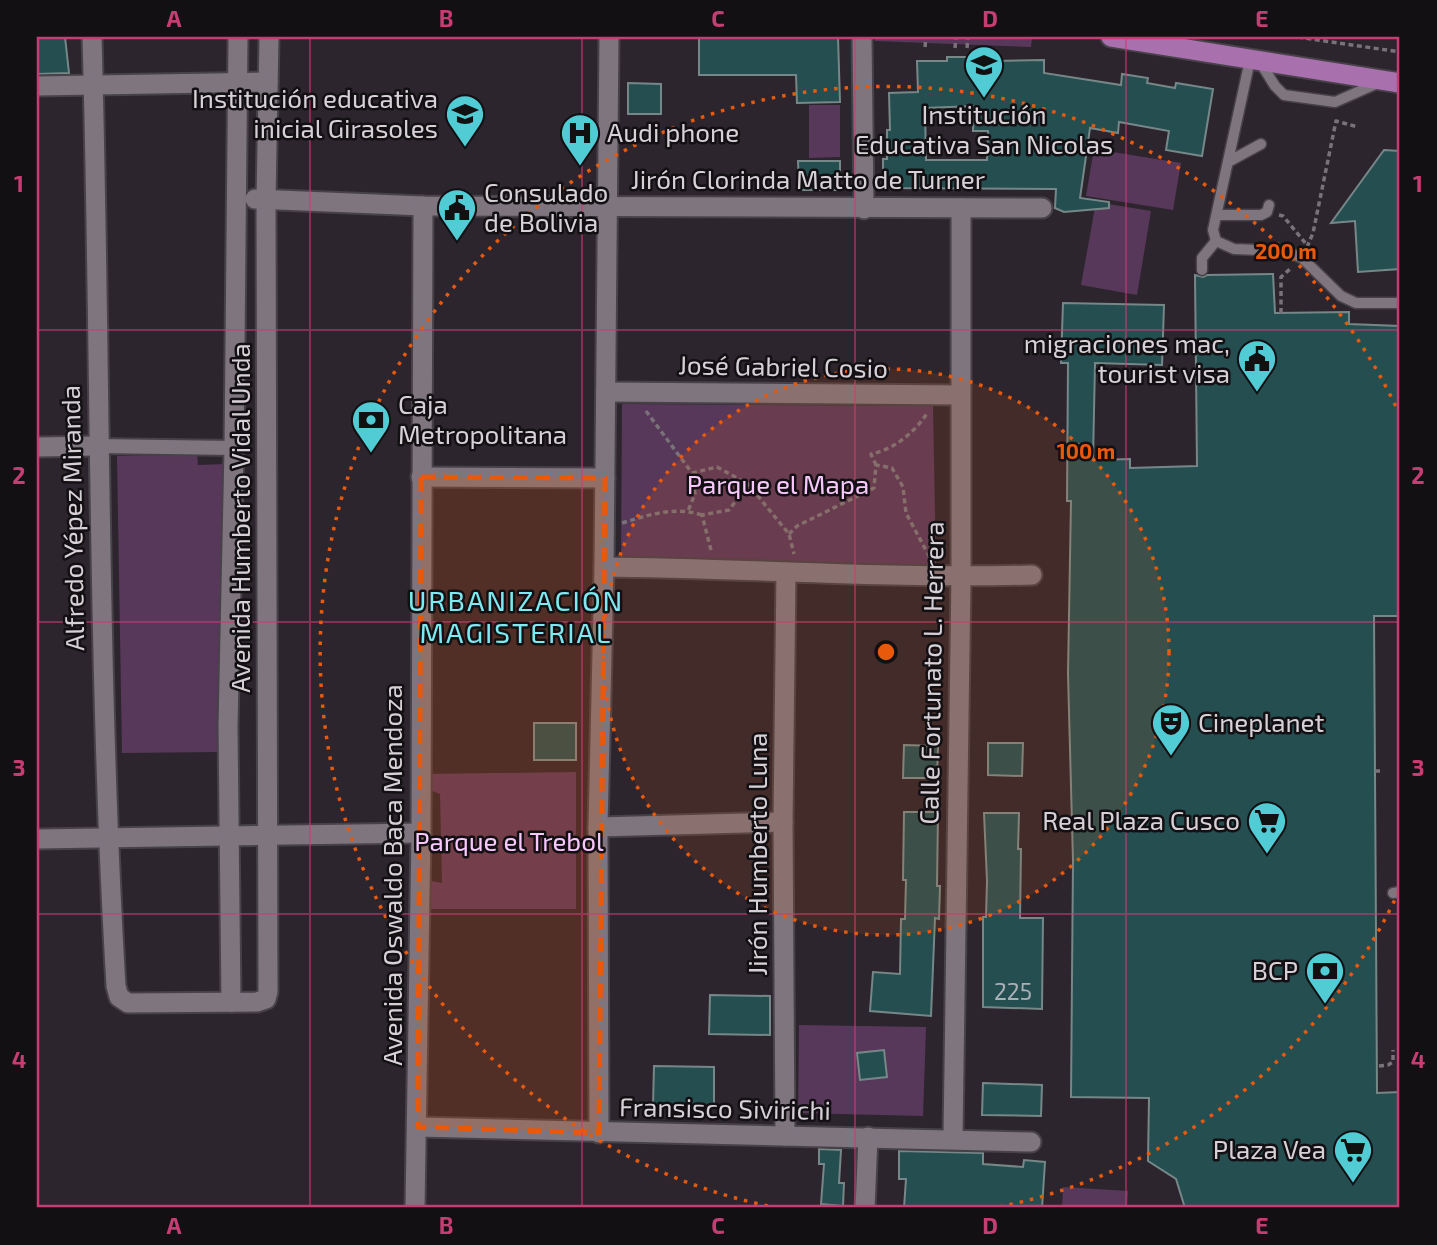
<svg xmlns="http://www.w3.org/2000/svg" width="1437" height="1245" font-family="'Exo 2',sans-serif">
<style>
.green{fill:#58385a}
.building{fill:#254e51;stroke:#768788;stroke-width:2;fill-rule:evenodd}
.lines{fill:none;stroke-linecap:round;stroke-linejoin:round}
.service-casing{stroke:#474148;stroke-width:13}
.pedestrian-casing{stroke:#474148;stroke-width:18}
.minor-casing{stroke:#474148;stroke-width:23}
.trunk-casing{stroke:#474148;stroke-width:23}
.path{stroke:#797279;stroke-width:3.5;stroke-dasharray:5 3.5;stroke-linecap:butt}
.service{stroke:#7e757f;stroke-width:10}
.pedestrian{stroke:#7e757f;stroke-width:14}
.minor{stroke:#7e757f;stroke-width:19}
.trunk{stroke:#a970ae;stroke-width:19}
.marked{fill:#e8590c;fill-opacity:0.2;stroke:#e8590c;stroke-width:5;stroke-dasharray:14 9;stroke-linejoin:round}
.grid{fill:none;stroke:#c63d74;stroke-width:2;stroke-opacity:0.55}
.ring{fill:none;stroke:#e8590c;stroke-width:3.5;stroke-dasharray:3.5 7}
.labels{text-anchor:middle;stroke-width:5;stroke-linejoin:round;paint-order:stroke}
.number-label{font-size:23px;fill:#aab0b6}
.poi-label{font-size:26px;fill:#d7d1d7;stroke:#131013;text-anchor:end}
.street-label{font-size:26px;fill:#d7d1d7;stroke:#131013}
.park-label{font-size:26px;fill:#f8c7fb;stroke:#131013}
.neighbourhood-label{font-size:28px;letter-spacing:2px;fill:#7de9f0;stroke:#131013}
.centre{fill:#e8590c;stroke:#131013;stroke-width:3.5}
.ring-label{font-size:21px;text-anchor:middle;font-weight:bold;fill:#e8590c;stroke:#131013;stroke-width:5;stroke-linejoin:round;paint-order:stroke}
.neatline{fill:none;stroke:#c63d74;stroke-width:2.5}
.grid-label{font-size:23px;text-anchor:middle;font-weight:bold;fill:#c63d74}
</style>
<rect width="100%" height="100%" fill="#2d252e"/>
<!-- green -->
<g class="green">
<polygon points="875,37 1021,37 1032,38 1031,47 875,41"/>
<polygon points="809,105 840,105 840,157 809,158"/>
<polygon points="1094,149 1181,163 1173,210 1086,196"/>
<polygon points="1096,202 1151,211 1137,295 1081,285"/>
<polygon points="622,404 933,406 936,565 621,563"/>
<polygon points="197,454 198,465 226,464 219,752 122,753 117,456"/>
<polygon points="576,772 576,909 425,909 426,880 442,883 440,794 425,788 424,774"/>
<polygon points="799,1025 926,1027 923,1116 798,1113"/>
<polygon points="1063,1187 1128,1191 1127,1208 1062,1208"/>
</g>
<!-- building -->
<g class="building">
<polygon points="37,37 65,37 69,73 37,74"/>
<polygon points="699,37 838,37 840,102 797,103 796,75 699,75"/>
<path d="M947,57H995V61L1044,60V73L1121,85L1122,74L1148,78L1147,83L1175,88L1176,83L1213,89L1202,156L1166,150L1169,131L1119,122L1118,133L1090,128L1080,198L1109,202V208L1064,212L1055,208L1056,189L883,188V159H887V130H890L889,93L918,92L917,61H947ZM974,106L973,131H988L987,160H926L925,108Z"/>
<polygon points="628,83 661,84 661,114 628,114"/>
<polygon points="1384,150 1400,151 1400,269 1358,272 1355,221 1331,223"/>
<polygon points="798,161 840,161 840,190 799,190"/>
<polygon points="1273,274 1275,313 1349,312 1349,324 1400,326 1400,616 1374,616 1377,1093 1400,1092 1400,1208 1185,1208 1176,1179 1148,1161 1149,1098 1071,1097 1073,861 1068,674 1071,501 1067,501 1068,363 1061,363 1063,303 1164,305 1162,365 1095,363 1093,460 1130,459 1130,468 1197,466 1195,275 1203,277 1207,275"/>
<rect x="534" y="723" width="42" height="37"/>
<polygon points="988,743 1023,743 1022,776 988,775"/>
<polygon points="904,745 938,746 937,778 903,778"/>
<polygon points="904,812 938,812 937,886 940,886 939,919 935,918 931,1016 870,1011 873,972 900,974 901,919 905,919 906,880 903,880"/>
<polygon points="984,813 1019,813 1018,849 1021,849 1020,918 1043,918 1042,1009 983,1007 983,917 986,917 987,881"/>
<polygon points="710,995 770,996 770,1035 709,1034"/>
<polygon points="884,1050 887,1077 860,1080 857,1053"/>
<polygon points="654,1066 714,1067 714,1106 653,1106"/>
<polygon points="983,1083 1042,1085 1041,1116 982,1115"/>
<polygon points="819,1149 841,1150 839,1183 844,1183 843,1206 821,1204 824,1164 819,1164"/>
<polygon points="899,1151 983,1153 983,1164 1023,1167 1024,1160 1045,1162 1042,1208 904,1208 906,1179 899,1179"/>
</g>
<g class="lines">
<!-- service casing -->
<g class="service-casing">
<g id="service">
<polyline points="1250,60 1213,230 1216,241 1234,249 1285,251 1302,258 1341,296 1356,303 1400,303"/>
<polyline points="1260,62 1275,86 1284,95 1335,102 1378,83"/>
<polyline points="1228,162 1261,144"/>
<polyline points="1217,215 1261,215 1267,212 1269,205"/>
<polyline points="1202,270 1202,258 1216,241"/>
<polyline points="1393,893 1400,892"/>
</g>
</g>
<!-- pedestrian casing -->
<g class="pedestrian-casing">
<polyline id="pedestrian" points="97,446 234,448"/>
</g>
<!-- minor casing -->
<g class="minor-casing">
<g id="minor">
<path d="M92,37C101,353 97,670 116,986L119,997L128,1003L257,1002L266,999L268,992L266,200L269,37"/>
<polyline points="862,37 864,209"/>
<polyline points="37,86 268,82"/>
<polyline points="255,199 423,206 1042,208"/>
<polyline points="606,392 959,395"/>
<polyline points="37,447 97,446"/>
<polyline points="421,477 605,478"/>
<path d="M604,567C747,568 889,579 1032,575"/>
<polyline points="598,827 783,822"/>
<polyline points="37,839 421,833"/>
<polyline points="231,1002 228,726 234,448 238,37"/>
<polyline points="418,1127 1031,1142"/>
<polyline points="599,1133 598,827 604,567 609,37"/>
<polyline points="785,1136 783,822 786,572"/>
<polyline points="953,1138 961,577 961,208"/>
<polyline points="415,1208 421,833 423,206"/>
<polyline points="865,1208 868,1137"/>
</g>
</g>
<!-- trunk casing -->
<g class="trunk-casing">
<polyline id="trunk" points="1111,37 1400,83"/>
</g>
<!-- path -->
<g class="path">
<polyline points="1298,37 1400,52"/>
<polyline points="925,47 926,37"/>
<polyline points="955,48 956,37"/>
<polyline points="967,48 968,37"/>
<polyline points="1279,215 1283,216 1307,245"/>
<polyline points="1307,247 1313,233 1336,121 1358,127"/>
<polyline points="1281,313 1281,277 1290,269"/>
<polyline points="646,411 692,473 695,494 688,511"/>
<path d="M876,465L871,454C895,449 915,432 928,412"/>
<polyline points="692,473 717,467 748,484"/>
<path d="M622,523C649,515 674,506 702,515"/>
<polyline points="789,534 797,526 874,488 876,465 892,468 903,487 906,513 929,556"/>
<polyline points="711,550 702,515 729,510 748,484 789,534 794,554"/>
<polyline points="1375,771 1383,771"/>
<polyline points="1379,1066 1388,1065 1393,1062 1393,1050"/>
</g>
<!-- service -->
<use href="#service" class="service"/>
<!-- pedestrian -->
<use href="#pedestrian" class="pedestrian"/>
<!-- minor -->
<use href="#minor" class="minor"/>
<!-- trunk -->
<use href="#trunk" class="trunk"/>
</g>
<!-- marked area -->
<path class="marked" d="M421,477L605,478L599,1133L418,1127Z"/>
<!-- grid -->
<path class="grid" d="M310,37V1208M582,37V1208M855,37V1208M1126,37V1208M37,330H1400M37,622H1400M37,914H1400"/>
<!-- distance rings -->
<circle cx="886" cy="652" r="283" fill="#e8590c" fill-opacity=".12"/>
<g class="ring">
<circle cx="886" cy="652" r="283"/>
<path d="M1399 891A566 566 0 0 1 994 1208M778 1208A566 566 0 1 1 1399 413"/>
</g>
<!-- icons -->
<defs>
<g id="school-pin" transform="scale(2.0125)"><path d="M0 17L-7.5 6A9.5 9.5 0 1 1 7.5 6Z" fill="#51ccd4" stroke="#131013"/><path d="M0-5L7-2L0 1L-7-2ZM-4 1L0 2.5L4 1V4Q0 6-4 4Z" fill="#111"/></g>
<g id="hospital-pin" transform="scale(2.0125)"><path d="M0 17L-7.5 6A9.5 9.5 0 1 1 7.5 6Z" fill="#51ccd4" stroke="#131013"/><path d="M-5-5h3v3.5h4V-5h3V5h-3V1.5h-4V5h-3Z" fill="#111"/></g>
<g id="civic-pin" transform="scale(2.0125)"><path d="M0 17L-7.5 6A9.5 9.5 0 1 1 7.5 6Z" fill="#51ccd4" stroke="#131013"/><path d="M-.6-6.5H3V-4.5H.6V-3L4-1V1h2V6H-6V1h2V-1L-.6-3ZM-1.2 2.5V6h2.4V2.5Z" fill="#111"/></g>
<g id="bank-pin" transform="scale(2.0125)"><path d="M0 17L-7.5 6A9.5 9.5 0 1 1 7.5 6Z" fill="#51ccd4" stroke="#131013"/><path d="M-6-4H6V4H-6ZM0-2.3a2.3 2.3 0 1 0 0 4.6a2.3 2.3 0 1 0 0-4.6Z" fill="#111"/></g>
<g id="theatre-pin" transform="scale(2.0125)"><path d="M0 17L-7.5 6A9.5 9.5 0 1 1 7.5 6Z" fill="#51ccd4" stroke="#131013"/><path d="M-5-5.5Q0-4 5-5.5V0Q5 5 0 6Q-5 5-5 0ZM-3.3-2.5H-1v1.5H-3.3ZM1-2.5H3.3v1.5H1ZM-2.8 1Q0 5.5 2.8 1Z" fill="#111"/></g>
<g id="supermarket-pin" transform="scale(2.0125)"><path d="M0 17L-7.5 6A9.5 9.5 0 1 1 7.5 6Z" fill="#51ccd4" stroke="#131013"/><path d="M-6-5.5h2.5l.6 2H6L4.5 2H-2.5L-4.4-4H-6ZM-1.5 3.2a1.3 1.3 0 1 0 .1 0ZM3 3.2a1.3 1.3 0 1 0 .1 0Z" fill="#111"/></g>
</defs>
<g fill-rule="evenodd">
<use href="#school-pin" x="984" y="65"/>
<use href="#school-pin" x="465" y="114"/>
<use href="#hospital-pin" x="580" y="133"/>
<use href="#civic-pin" x="457" y="208"/>
<use href="#civic-pin" x="1257" y="359"/>
<use href="#bank-pin" x="371" y="420"/>
<use href="#theatre-pin" x="1171" y="723"/>
<use href="#supermarket-pin" x="1267" y="821"/>
<use href="#bank-pin" x="1325" y="971"/>
<use href="#supermarket-pin" x="1353" y="1150"/>
</g>
<g class="labels">
<!-- number labels -->
<g class="number-label">
<text x="1013" y="1000">225</text>
</g>
<!-- poi labels -->
<g class="poi-label">
<text x="438" y="108">Institución educativa<tspan x="438" dy="30">inicial Girasoles</tspan></text>
<text x="984" y="124" text-anchor="middle">Institución<tspan x="984" dy="30">Educativa San Nicolas</tspan></text>
<text x="607" y="142" text-anchor="start">Audi phone</text>
<text x="484" y="202" text-anchor="start">Consulado<tspan x="484" dy="30">de Bolivia</tspan></text>
<text x="1230" y="353">migraciones mac,<tspan x="1230" dy="30">tourist visa</tspan></text>
<text x="398" y="414" text-anchor="start">Caja<tspan x="398" dy="30">Metropolitana</tspan></text>
<text x="1198" y="732" text-anchor="start">Cineplanet</text>
<text x="1240" y="830">Real Plaza Cusco</text>
<text x="1298" y="980">BCP</text>
<text x="1326" y="1159">Plaza Vea</text>
</g>
<!-- street labels -->
<g class="street-label">
<text x="808" y="189">Jirón Clorinda Matto de Turner</text>
<text transform="translate(783 367) rotate(1)" y="9">José Gabriel Cosio</text>
<text transform="translate(73 518) rotate(-91)" y="9">Alfredo Yépez Miranda</text>
<text transform="translate(241 518) rotate(-90)" y="9">Avenida Humberto Vidal Unda</text>
<text transform="translate(932 673) rotate(-89)" y="9">Calle Fortunato L. Herrera</text>
<text transform="translate(758 854) rotate(-90)" y="9">Jirón Humberto Luna</text>
<text transform="translate(393 875) rotate(-90)" y="9">Avenida Oswaldo Baca Mendoza</text>
<text transform="translate(725 1109) rotate(1)" y="9">Fransisco Sivirichi</text>
</g>
<!-- park labels -->
<g class="park-label">
<text x="778" y="494">Parque el Mapa</text>
<text x="509" y="851">Parque el Trebol</text>
</g>
<!-- neighbourhood labels -->
<g class="neighbourhood-label">
<text x="516" y="611">URBANIZACIÓN<tspan x="516" dy="32">MAGISTERIAL</tspan></text>
</g>
</g>
<circle cx="886" cy="652" r="10" class="centre"/>
<g class="ring-label">
<text x="1286" y="259">200 m</text>
<text x="1086" y="459">100 m</text>
</g>
<!-- border -->
<rect width="1437" height="1245" fill="none" stroke="#131013" stroke-width="77"/>
<rect x="38" y="38" width="1360" height="1168" class="neatline"/>
<g class="grid-label">
<text x="174" y="27">A</text>
<text x="446" y="27">B</text>
<text x="718" y="27">C</text>
<text x="990" y="27">D</text>
<text x="1262" y="27">E</text>
<text x="19" y="192">1</text>
<text x="1418" y="192">1</text>
<text x="19" y="484">2</text>
<text x="1418" y="484">2</text>
<text x="19" y="776">3</text>
<text x="1418" y="776">3</text>
<text x="19" y="1068">4</text>
<text x="1418" y="1068">4</text>
<text x="174" y="1234">A</text>
<text x="446" y="1234">B</text>
<text x="718" y="1234">C</text>
<text x="990" y="1234">D</text>
<text x="1262" y="1234">E</text>
</g>
</svg>
